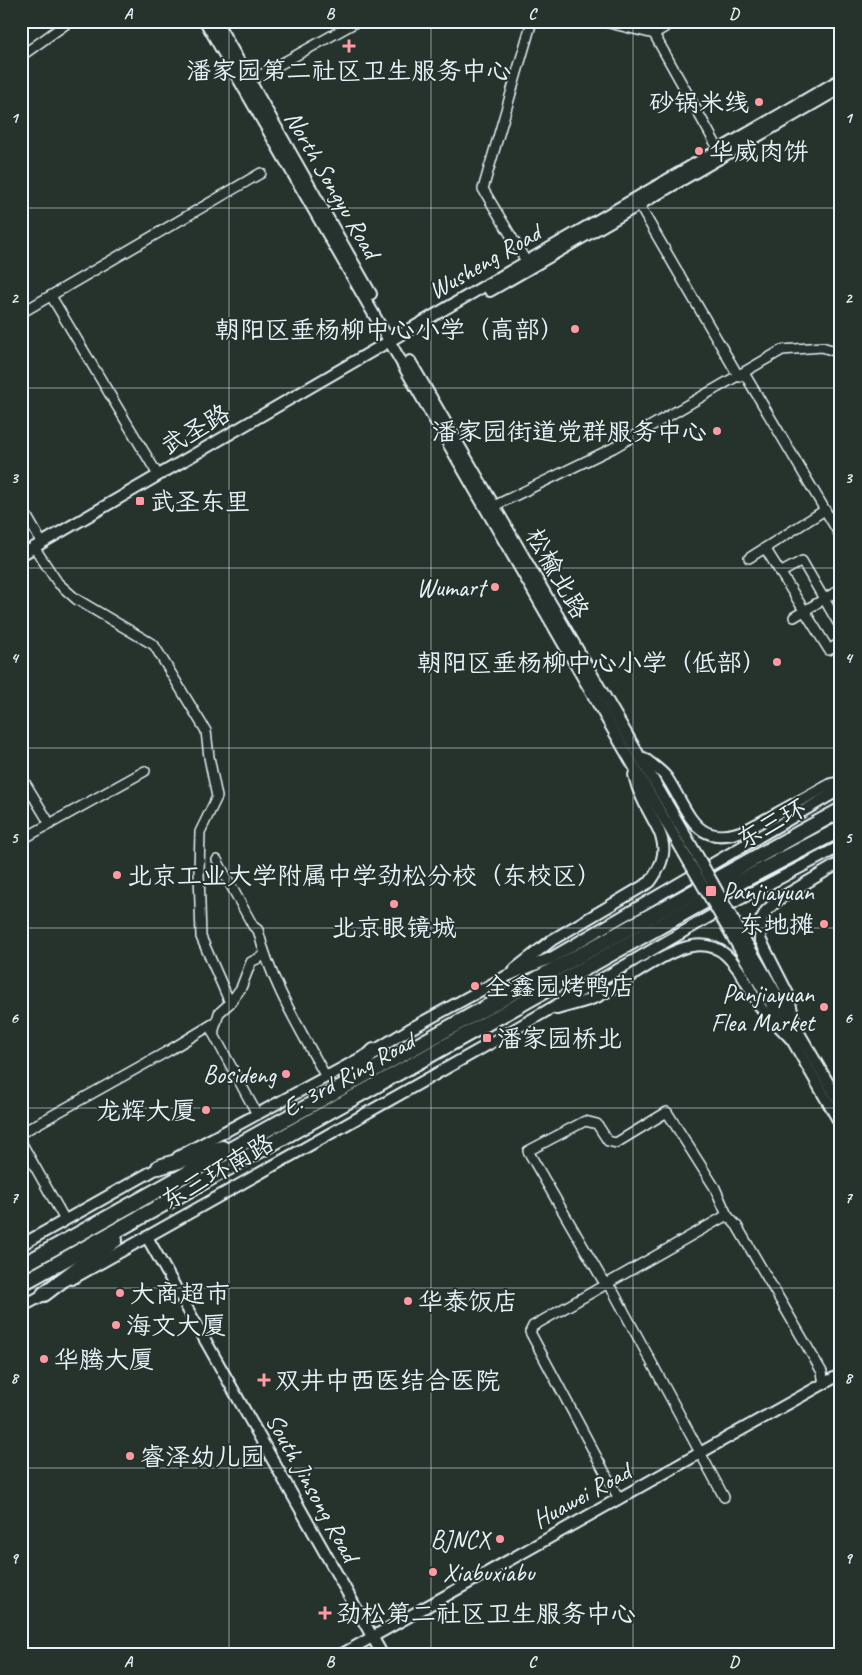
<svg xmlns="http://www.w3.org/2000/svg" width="862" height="1675" font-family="Caveat,'LXGW WenKai TC',sans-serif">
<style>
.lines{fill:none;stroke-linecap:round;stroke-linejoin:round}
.minor-casing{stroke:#e8f1f8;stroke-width:12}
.tertiary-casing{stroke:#e8f1f8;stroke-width:14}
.trunk-casing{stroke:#e8f1f8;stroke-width:18}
.minor{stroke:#26332d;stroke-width:9}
.tertiary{stroke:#26332d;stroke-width:10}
.trunk{stroke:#26332d;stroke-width:14}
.tertiary-bridge-casing{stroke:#e8f1f8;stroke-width:14;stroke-linecap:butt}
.tertiary-bridge{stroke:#26332d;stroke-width:10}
.grid{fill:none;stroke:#e8f1f8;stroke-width:1;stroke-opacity:0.55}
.poi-dot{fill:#ff9aa2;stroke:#26332d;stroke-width:2}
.labels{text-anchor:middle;stroke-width:4;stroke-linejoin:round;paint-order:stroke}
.poi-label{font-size:25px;fill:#e8f1f8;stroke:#26332d;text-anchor:start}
.street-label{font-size:25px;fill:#e8f1f8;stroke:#26332d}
.neatline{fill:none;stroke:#e8f1f8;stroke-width:2}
.grid-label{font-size:16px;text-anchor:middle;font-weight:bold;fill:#e8f1f8}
</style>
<rect width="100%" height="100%" fill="#26332d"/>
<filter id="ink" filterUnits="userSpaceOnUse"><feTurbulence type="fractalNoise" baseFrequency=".02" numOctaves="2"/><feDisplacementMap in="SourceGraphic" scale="10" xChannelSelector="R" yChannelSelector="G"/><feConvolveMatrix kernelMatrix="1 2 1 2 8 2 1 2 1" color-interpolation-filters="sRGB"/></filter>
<g filter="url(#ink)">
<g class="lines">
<!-- minor casing -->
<g class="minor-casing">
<g id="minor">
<polyline points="601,21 654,34 719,150"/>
<polyline points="654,34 675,21"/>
<polyline points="21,56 70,21"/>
<polyline points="250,81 358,21"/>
<polyline points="639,205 739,377"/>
<polyline points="526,261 483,189 532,21"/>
<polyline points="51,296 158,475"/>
<polyline points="21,313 261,173"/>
<polyline points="744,373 841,537"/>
<polyline points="21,506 42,543"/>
<polyline points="494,506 613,448 782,350 822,347 841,353"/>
<polyline points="34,547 58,583 76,599 154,645 206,731 209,757 217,797 200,832 199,872 201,937 230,1003 219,1013 213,1033 257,1114"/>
<polyline points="765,548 829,650 841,642"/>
<polyline points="749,558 825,510"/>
<polyline points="780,573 802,561 841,628"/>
<polyline points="794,617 841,589"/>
<polyline points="21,776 50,824"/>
<polyline points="21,840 145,771"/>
<path d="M217,860L253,926L258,930C271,983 300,1029 326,1077"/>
<polyline points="230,1003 241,988 251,962 265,955"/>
<polyline points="21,1133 168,1051 216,1022"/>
<polyline points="21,1142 65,1220"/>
<polyline points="724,1497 613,1291 602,1279 528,1151 585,1121 597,1124 608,1141 616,1143 667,1112 715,1188 727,1215 737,1226 822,1372 824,1384"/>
<polyline points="619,1499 530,1332 533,1326 727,1215"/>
</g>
</g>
<!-- tertiary casing -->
<g class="tertiary-casing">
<g id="tertiary">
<polyline points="205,21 689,862"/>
<polyline points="216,21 371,294"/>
<polyline points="490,291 841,88"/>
<polyline points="410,361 698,857"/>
<polyline points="21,555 841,79"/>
<path d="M644,758C651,764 661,770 667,778C690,813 695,851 748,829L831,784L841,782"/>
<polyline points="739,930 841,1105"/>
<polyline points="731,934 841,1125"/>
<path d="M515,969L552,940L650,882C679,843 654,829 640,793C637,788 636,781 634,775"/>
<path d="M557,1009C570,1005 585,1002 597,997C631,982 690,922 726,955C743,970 749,992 762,1009C771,1019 782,1029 791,1039"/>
<polyline points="796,1028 788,994 760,939 761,920 766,911 779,899 841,862"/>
<polyline points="178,1157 374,1051 410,1029 507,976 551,958 841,789"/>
<polyline points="147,1237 382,1654"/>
<polyline points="21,1245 165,1164"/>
<polyline points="72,1279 491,1043 740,899 841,846"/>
<polyline points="21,1307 49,1292"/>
<polyline points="342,1654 841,1374"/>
</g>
</g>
<!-- trunk casing -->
<g class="trunk-casing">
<g id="trunk">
<polyline points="347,1079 374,1051"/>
<polyline points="159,1167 222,1148"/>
<polyline points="21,1266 841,810"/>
<polyline points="21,1284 730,887 841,829"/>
<polyline points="44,1294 115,1240"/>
</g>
</g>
<!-- minor -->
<use href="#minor" class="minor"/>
<!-- tertiary -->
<use href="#tertiary" class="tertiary"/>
<!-- trunk -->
<use href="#trunk" class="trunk"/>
<!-- tertiary-bridge casing -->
<g class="tertiary-bridge-casing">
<g id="tertiary-bridge">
<polyline points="698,857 739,930"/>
<polyline points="689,862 731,934"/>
</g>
</g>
<!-- tertiary-bridge -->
<use href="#tertiary-bridge" class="tertiary-bridge"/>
</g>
</g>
<!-- grid -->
<path class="grid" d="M229,21V1654M431,21V1654M633,21V1654M21,208H841M21,388H841M21,568H841M21,748H841M21,928H841M21,1108H841M21,1288H841M21,1468H841"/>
<!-- markers -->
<g class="poi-dot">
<path d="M346.5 38.5h5v5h5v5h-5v5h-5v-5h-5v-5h5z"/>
<circle cx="759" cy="102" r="5"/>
<circle cx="699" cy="151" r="5"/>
<circle cx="575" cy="329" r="5"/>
<circle cx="717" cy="431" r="5"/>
<rect x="135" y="496" width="10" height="10" rx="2.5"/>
<circle cx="495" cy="587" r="5"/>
<circle cx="777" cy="662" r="5"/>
<circle cx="117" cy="875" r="5"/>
<rect x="705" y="885" width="12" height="12" rx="2.5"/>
<circle cx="394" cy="904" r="5"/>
<circle cx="824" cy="924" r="5"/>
<circle cx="475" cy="986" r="5"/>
<circle cx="824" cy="1007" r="5"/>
<rect x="482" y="1033" width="10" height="10" rx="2.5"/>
<circle cx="286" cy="1074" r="5"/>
<circle cx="206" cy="1110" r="5"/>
<circle cx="120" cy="1293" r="5"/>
<circle cx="408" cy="1301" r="5"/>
<circle cx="116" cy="1325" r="5"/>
<circle cx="44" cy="1359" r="5"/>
<path d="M261.5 1372.5h5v5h5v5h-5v5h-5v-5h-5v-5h5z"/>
<circle cx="130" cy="1456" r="5"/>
<circle cx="500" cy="1539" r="5"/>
<circle cx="433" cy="1572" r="5"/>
<path d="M322.5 1605.5h5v5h5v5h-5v5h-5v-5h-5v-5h5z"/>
</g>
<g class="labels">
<!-- poi labels -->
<g class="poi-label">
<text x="349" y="79" text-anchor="middle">潘家园第二社区卫生服务中心</text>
<text x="749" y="111" text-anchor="end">砂锅米线</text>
<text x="709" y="160">华威肉饼</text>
<text x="565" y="338" text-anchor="end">朝阳区垂杨柳中心小学（高部）</text>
<text x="707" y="440" text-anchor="end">潘家园街道党群服务中心</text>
<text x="150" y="510">武圣东里</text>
<text x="485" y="596" text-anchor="end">Wumart</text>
<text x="767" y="671" text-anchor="end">朝阳区垂杨柳中心小学（低部）</text>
<text x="127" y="884">北京工业大学附属中学劲松分校（东校区）</text>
<text x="722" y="900">Panjiayuan</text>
<text x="814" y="933" text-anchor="end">东地摊</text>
<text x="394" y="936" text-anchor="middle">北京眼镜城</text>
<text x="485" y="995">全鑫园烤鸭店</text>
<text x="814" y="1002" text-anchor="end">Panjiayuan<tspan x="814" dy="29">Flea Market</tspan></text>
<text x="497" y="1047">潘家园桥北</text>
<text x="276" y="1083" text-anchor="end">Bosideng</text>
<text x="196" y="1119" text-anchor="end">龙辉大厦</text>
<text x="130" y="1302">大商超市</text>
<text x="418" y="1310">华泰饭店</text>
<text x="126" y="1334">海文大厦</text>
<text x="54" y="1368">华腾大厦</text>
<text x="275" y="1389">双井中西医结合医院</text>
<text x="140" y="1465">睿泽幼儿园</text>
<text x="490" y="1548" text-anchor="end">BJNCX</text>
<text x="443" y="1581">Xiabuxiabu</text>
<text x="336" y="1622">劲松第二社区卫生服务中心</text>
</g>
<!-- street labels -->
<g class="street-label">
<text transform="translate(333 184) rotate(60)" y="9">North Songyu Road</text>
<text transform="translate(484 261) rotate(-30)" y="9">Wusheng Road</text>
<text transform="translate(195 429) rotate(-30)" y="9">武圣路</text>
<text transform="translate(558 573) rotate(60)" y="9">松榆北路</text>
<text transform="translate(771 823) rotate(-29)" y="9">东三环</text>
<text transform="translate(348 1074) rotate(-29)" y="9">E. 3rd Ring Road</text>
<text transform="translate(217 1171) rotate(-30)" y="9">东三环南路</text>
<text transform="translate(313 1487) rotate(61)" y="9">South Jinsong Road</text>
<text transform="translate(581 1495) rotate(-29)" y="9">Huawei Road</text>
</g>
</g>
<!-- margin -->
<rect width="862" height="1675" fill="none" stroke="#26332d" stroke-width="55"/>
<rect x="28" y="28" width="806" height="1620" class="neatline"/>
<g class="grid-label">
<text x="128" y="19">A</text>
<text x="330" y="19">B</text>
<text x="532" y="19">C</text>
<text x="734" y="19">D</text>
<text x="14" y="123">1</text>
<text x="848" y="123">1</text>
<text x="14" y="303">2</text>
<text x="848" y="303">2</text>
<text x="14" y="483">3</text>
<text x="848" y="483">3</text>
<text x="14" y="663">4</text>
<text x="848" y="663">4</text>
<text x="14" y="843">5</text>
<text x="848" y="843">5</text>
<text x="14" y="1023">6</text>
<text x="848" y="1023">6</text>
<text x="14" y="1203">7</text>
<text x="848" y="1203">7</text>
<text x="14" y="1383">8</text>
<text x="848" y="1383">8</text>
<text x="14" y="1563">9</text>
<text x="848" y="1563">9</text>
<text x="128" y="1667">A</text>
<text x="330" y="1667">B</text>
<text x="532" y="1667">C</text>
<text x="734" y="1667">D</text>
</g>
</svg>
